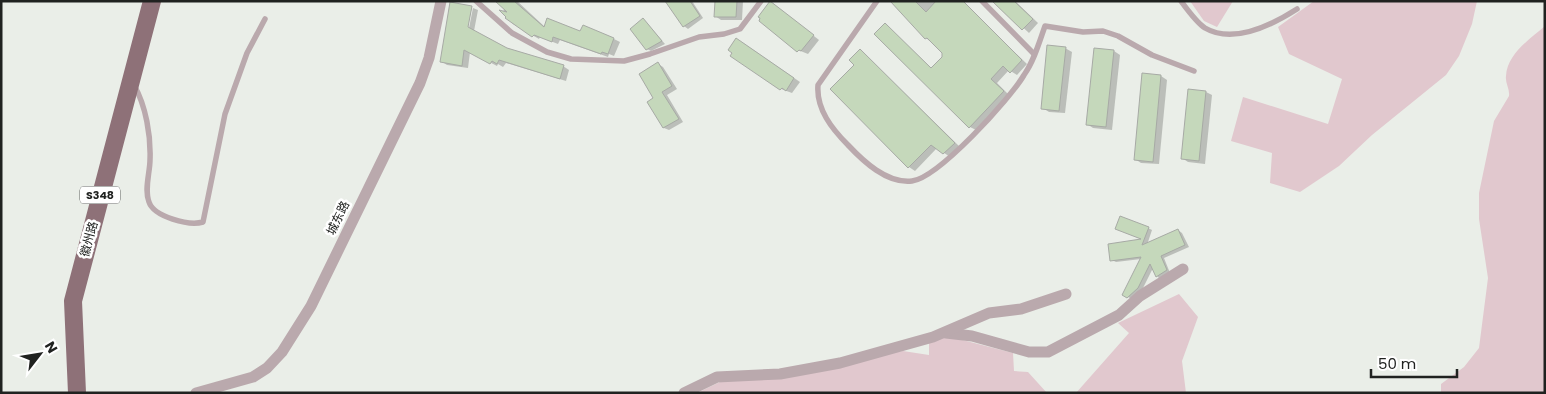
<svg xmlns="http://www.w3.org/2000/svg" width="1546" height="394" font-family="Poppins,'Noto Sans SC',sans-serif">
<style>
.green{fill:#e1c8ce}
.shadow{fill:#0003}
.building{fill:#c5d8bb;stroke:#a7aaa5}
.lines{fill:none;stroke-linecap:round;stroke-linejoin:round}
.lane{stroke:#baa9ad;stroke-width:5.5}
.street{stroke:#baa9ad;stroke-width:11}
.primary{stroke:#8e7178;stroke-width:18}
.labels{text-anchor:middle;stroke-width:5;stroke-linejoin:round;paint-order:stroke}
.shield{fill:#fff;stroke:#636463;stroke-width:1}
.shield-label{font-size:11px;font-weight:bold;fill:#202220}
.street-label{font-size:12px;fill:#202220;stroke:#fff}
</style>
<rect width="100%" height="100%" fill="#eaeee8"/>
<!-- green -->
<g class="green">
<polygon points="1190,1 1233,1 1217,27 1204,21"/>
<polygon points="1314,1 1477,1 1472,24 1459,56 1446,75 1372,135 1339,166 1300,192 1270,183 1272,153 1231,141 1243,97 1328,124 1342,79 1289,54 1278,27"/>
<path d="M1545,26V393H1441V384L1464,367L1479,348L1488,278L1479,219V193L1494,121L1509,96C1510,89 1505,83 1506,76C1507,54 1530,39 1545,26Z"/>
<polygon points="1179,294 1198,317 1182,361 1186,393 1076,393 1129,333 1118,323"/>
<polygon points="947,336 1013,353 1014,371 1028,372 1047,393 697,393 726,379 903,351 929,355 929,343"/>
</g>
<!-- shadow -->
<g class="shadow">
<polygon points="496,1 517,1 545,27 614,39 620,42 614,56 609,54 608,57 560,40 558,44 540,37 539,39 513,24 503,13 505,5"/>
<polygon points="672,1 692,1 703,18 688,29 684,26"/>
<polygon points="716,1 743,1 742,20 721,20 715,16"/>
<polygon points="892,1 961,1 1027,64 1017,75 1009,70 997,83 1009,95 976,130 970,127 886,25 932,69 943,57 944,53 926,38"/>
<polygon points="994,1 1015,1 1038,23 1029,33"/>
<polygon points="771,2 819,40 808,54 798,50 760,16"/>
<polygon points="466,6 472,7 466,33 468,33 473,8 478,10 474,31 506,49 563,66 569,70 566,81 506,63 503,67 498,64 497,66 470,52 468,68 447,65 441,61"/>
<polygon points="643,19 665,44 651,51 647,49"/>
<polygon points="743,43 800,82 792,93 781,89 732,56"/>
<polygon points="1065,48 1072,52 1065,113 1049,112 1043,108"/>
<polygon points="860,50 960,147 950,157 937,148 915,171 909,167 856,65"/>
<polygon points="1114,51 1120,55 1112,130 1093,128 1087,124"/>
<polygon points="658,64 663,67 677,89 667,95 683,122 669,130 664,128 648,102 655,98"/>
<polygon points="1161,76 1167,80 1159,164 1141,163 1135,159"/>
<polygon points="1206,92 1212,95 1205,164 1188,162 1182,158"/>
<polygon points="1148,228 1152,230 1147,245 1178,230 1182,233 1189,247 1164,258 1170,273 1160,279 1157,276 1153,268 1142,290 1132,299 1124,295 1141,259 1116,262 1112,260 1110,245 1144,240 1120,230"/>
</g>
<!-- building -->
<g class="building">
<polygon points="495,1 514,1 544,27 547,18 580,31 583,25 614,38 608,54 602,52 601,54 553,37 552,42 534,35 532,37 505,18 506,17 499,10 507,12"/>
<polygon points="665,1 690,1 700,16 683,27"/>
<polygon points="715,1 737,1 736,17 714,17"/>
<polygon points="770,1 814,35 801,51 799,50 797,52 759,21 760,18 758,17"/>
<polygon points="890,1 915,1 926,12 936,1 963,1 1022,60 1010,73 1003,66 991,79 1004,91 969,128 874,34 885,23 931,68 942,57 942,53 927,38 925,39"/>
<polygon points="992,1 1014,1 1033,19 1022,30"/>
<polygon points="450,2 472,6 468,27 507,48 564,65 560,79 499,60 497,64 492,61 490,64 464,50 462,66 440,62"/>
<polygon points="643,18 662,41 646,50 630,29"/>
<polygon points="736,38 794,78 786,91 782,88 780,90 730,56 732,53 728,50"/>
<polygon points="1047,45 1066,47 1059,111 1041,109"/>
<polygon points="1094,48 1114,50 1106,127 1086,125"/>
<polygon points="860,49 955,143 943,154 931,145 908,168 830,89 854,65 849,60"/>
<polygon points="658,62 672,86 662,92 679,119 663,128 647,102 653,98 639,74"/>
<polygon points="1142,73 1161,75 1153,162 1134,160"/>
<polygon points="1188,89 1206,91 1199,161 1181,159"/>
<polygon points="1120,216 1149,227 1142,245 1178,229 1185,245 1161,256 1167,270 1156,277 1150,264 1138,288 1127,298 1122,295 1141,257 1110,261 1108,244 1141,239 1115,229"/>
</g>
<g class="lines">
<!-- lane -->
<g class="lane">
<polyline points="476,1 512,33 547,52 571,59 624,61 650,54 699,37 724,34 740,29 761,1"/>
<path d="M877,1L818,85C816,109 832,129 848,145C863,161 887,184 912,181C938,178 1010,99 1024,75C1034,61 1039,43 1045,26L1083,32L1103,31L1118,36L1152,55L1194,71"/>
<polyline points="982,1 1034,54"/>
<path d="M1181,1C1187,9 1196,22 1205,28C1234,45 1272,25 1297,9"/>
<path d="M134,85C146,106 151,136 150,160C150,172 144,190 149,202C154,217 189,226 203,222L225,114L247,53L265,19"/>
</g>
<!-- street -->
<g class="street">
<polyline points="946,333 972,336 1029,352 1048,352 1119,315 1140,296 1183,269"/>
<polyline points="196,393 253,377 267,368 282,352 311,306 420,83 429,58 441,1"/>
<polyline points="684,393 717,377 780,374 840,363 933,337 989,313 1021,309 1066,294"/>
</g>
<!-- primary -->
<polyline class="primary" points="77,393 73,301 152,1"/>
</g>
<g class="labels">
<!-- shield labels -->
<rect class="shield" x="80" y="186.5" width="40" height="17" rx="4"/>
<g class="shield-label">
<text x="100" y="199">S348</text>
</g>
<!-- street labels -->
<g class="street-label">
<text transform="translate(338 218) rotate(-64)" y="4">城东路</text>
<text transform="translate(89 239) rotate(-75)" y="4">徽州路</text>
</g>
</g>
<!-- border -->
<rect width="1546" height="394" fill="none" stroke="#202220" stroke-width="5"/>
<!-- north arrow -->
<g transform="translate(40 354) rotate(59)" stroke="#ffffff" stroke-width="4" paint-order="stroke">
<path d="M0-4L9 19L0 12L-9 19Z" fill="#202220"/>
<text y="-8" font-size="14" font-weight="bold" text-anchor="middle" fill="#202220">N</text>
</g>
<!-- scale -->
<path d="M1371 369v8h86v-8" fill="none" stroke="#202220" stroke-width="2.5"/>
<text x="1378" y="369" font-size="15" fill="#202220" stroke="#ffffff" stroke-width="4" paint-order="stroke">50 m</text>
</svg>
